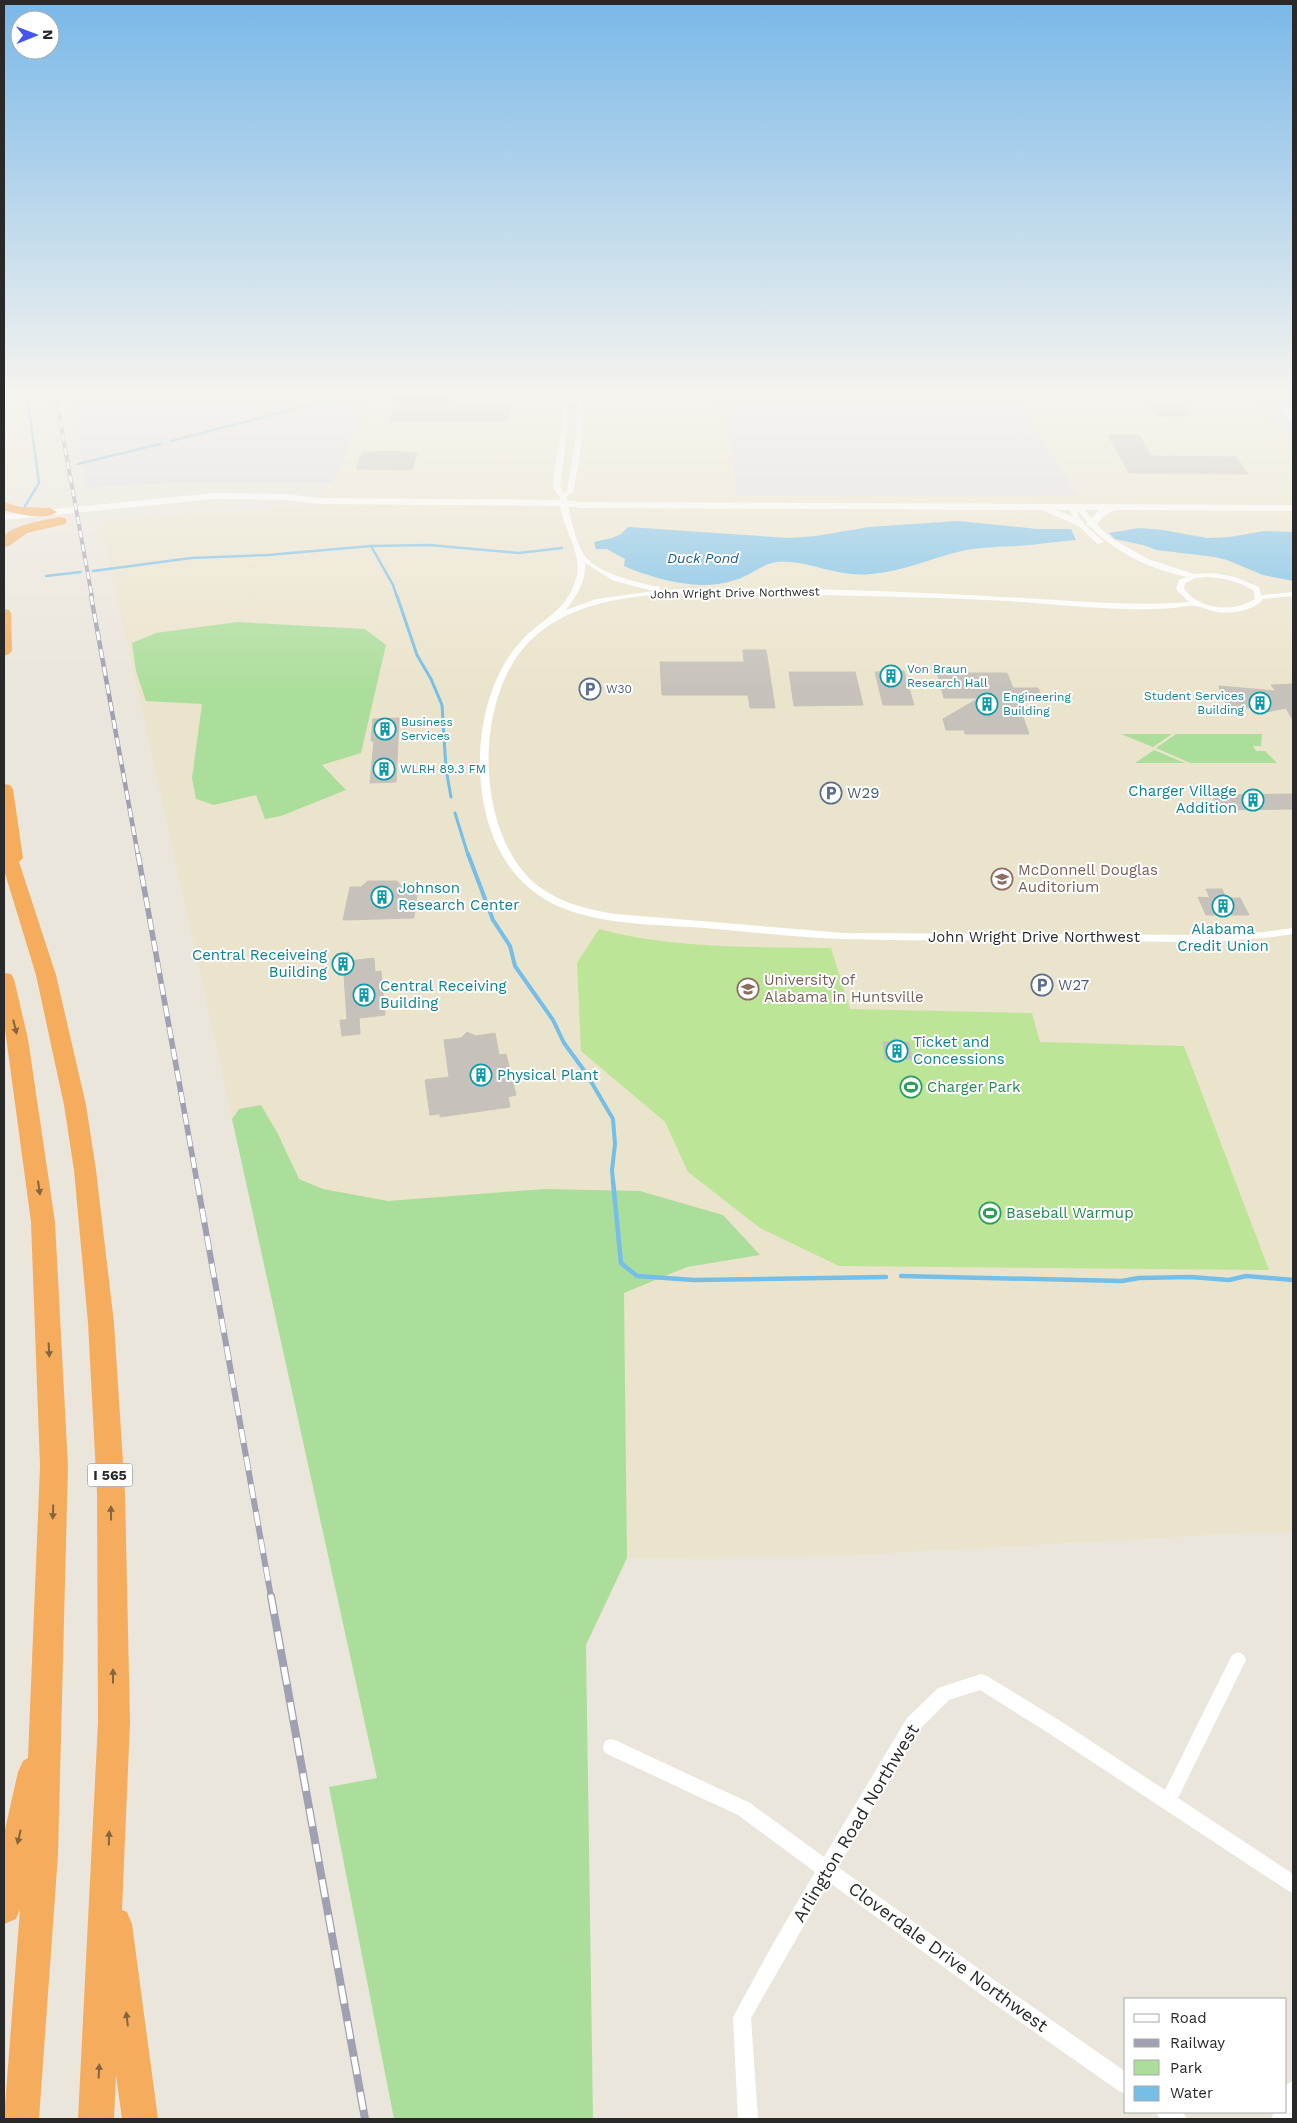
<svg xmlns="http://www.w3.org/2000/svg" width="1297" height="2123" font-family="'Work Sans',sans-serif">
<style>
.industrial{fill:#dfdce3}
.education{fill:#ebe4cc}
.green{fill:#acde9b}
.pitch{fill:#bde597}
.water{fill:#74bee7}
.lines{fill:none;stroke-linecap:round;stroke-linejoin:round}
.stream-far3{stroke:#74bee7;stroke-width:2.5}
.stream-far2{stroke:#74bee7;stroke-width:3}
.stream-far1{stroke:#74bee7;stroke-width:4}
.stream{stroke:#74bee7;stroke-width:4.5}
.building{fill:#c6c2bb;stroke:#c6c2b6}
.street{fill:#fff;fill-rule:evenodd}
.secondary{fill:#fff;fill-rule:evenodd}
.highway{fill:#f5ad5d;fill-rule:evenodd}
.rail-far4-casing{stroke:#9fa0b2;stroke-width:4}
.rail-far3-casing{stroke:#9fa0b2;stroke-width:4.5}
.rail-far2-casing{stroke:#9fa0b2;stroke-width:5.5}
.rail-far1-casing{stroke:#9fa0b2;stroke-width:6}
.rail-casing{stroke:#9fa0b2;stroke-width:8}
.rail-far4{stroke:#fff;stroke-width:2.5;stroke-dasharray:7;stroke-linecap:butt}
.rail-far3{stroke:#fff;stroke-width:3;stroke-dasharray:9;stroke-linecap:butt}
.rail-far2{stroke:#fff;stroke-width:4;stroke-dasharray:11;stroke-linecap:butt}
.rail-far1{stroke:#fff;stroke-width:4.5;stroke-dasharray:14;stroke-linecap:butt}
.rail{stroke:#fff;stroke-width:5.5;stroke-dasharray:18;stroke-linecap:butt}
.oneway{fill:#856440}
.labels{text-anchor:middle;stroke-width:4;stroke-linejoin:round;paint-order:stroke}
.far-street-label{font-size:12px;fill:#292929;stroke:#fff}
.far-culture-label{font-size:12px;fill:#0d838f;stroke:#fff;text-anchor:start}
.far-service-label{font-size:12px;fill:#4e5e75;stroke:#fff;text-anchor:start}
.far-water-label{font-size:14px;font-style:italic;fill:#155b92;stroke:#fff}
.shield{fill:#fff;stroke:#696969;stroke-width:1}
.shield-label{font-size:14px;font-weight:bold;fill:#292929}
.culture-label{font-size:15px;fill:#0d838f;stroke:#fff;text-anchor:start}
.service-label{font-size:15px;fill:#4e5e75;stroke:#fff;text-anchor:start}
.education-label{font-size:15px;fill:#785e54;stroke:#fff;text-anchor:start}
.street-label{font-size:15px;fill:#292929;stroke:#fff}
.leisure-label{font-size:15px;fill:#27864d;stroke:#fff;text-anchor:start}
.near-street-label{font-size:18px;fill:#292929;stroke:#fff}
</style>
<rect width="100%" height="100%" fill="#ebe6dc"/>
<!-- industrial -->
<g class="industrial">
<polygon points="75,393 372,393 333,483 171,483 85,488"/>
<polygon points="557,393 1014,393 1078,496 737,496 561,400"/>
<polygon points="1252,393 1293,393 1293,444"/>
</g>
<!-- education -->
<polygon class="education" points="372,393 557,393 561,400 726,402 737,496 1078,496 1014,393 1252,393 1293,444 1293,1533 1262,1532 857,1555 627,1558 623,1293 274,1309 101,524 196,512 322,509"/>
<!-- green -->
<g class="green">
<polygon points="237,622 365,629 386,645 361,753 322,765 346,790 281,816 265,819 256,795 214,805 196,799 192,778 202,704 146,701 136,671 132,643 156,633"/>
<polygon points="1121,734 1172,734 1153,747"/>
<polygon points="1176,734 1262,734 1261,746 1253,746 1256,751 1265,751 1277,763 1190,763 1156,748"/>
<polygon points="1154,750 1185,763 1135,763"/>
<polygon points="261,1105 278,1134 299,1179 323,1189 388,1201 544,1189 640,1191 723,1215 760,1255 687,1267 624,1293 627,1558 586,1645 593,2119 394,2119 329,1787 377,1778 232,1119 239,1109"/>
</g>
<!-- pitch -->
<path class="pitch" d="M599,929C672,949 756,947 831,948L850,1009L1032,1013L1040,1042L1184,1046L1269,1270L839,1266L760,1228L688,1172L665,1122L581,1051L577,963Z"/>
<!-- water -->
<g class="water">
<path d="M958,521L1037,529H1071L1076,540C1060,541 1046,543 1031,545C1009,547 987,546 966,550C933,557 906,571 871,574C836,578 808,559 777,562C761,564 750,576 735,580C700,592 657,580 624,566L625,559L607,549H596L594,542L612,538L621,534L628,527L789,538L816,536L869,527Z"/>
<polygon points="1139,528 1163,530 1207,538 1230,537 1264,531 1293,532 1293,581 1263,575 1227,560 1215,557 1157,550 1143,545 1115,539 1109,533"/>
</g>
<g class="lines">
<!-- stream-far3 -->
<g class="stream-far3">
<polyline points="345,395 354,393"/>
<polyline points="171,441 329,400"/>
<polyline points="78,464 160,444"/>
<polyline points="25,506 39,483 27,393"/>
<polyline points="371,546 393,585 397,597"/>
<polyline points="93,571 191,558 268,555 371,546 429,545 519,553 562,548"/>
<polyline points="46,576 81,572"/>
</g>
<!-- stream-far2 -->
<g class="stream-far2">
<polyline points="397,596 417,655 431,679 442,705 446,769 451,797"/>
<polyline points="455,813 468,855"/>
</g>
<!-- stream-far1 -->
<polyline class="stream-far1" points="468,854 493,920 510,946 515,966 553,1020 564,1043 586,1073 613,1119 615,1144 612,1170 613,1182"/>
<!-- stream -->
<g class="stream">
<polyline points="613,1181 621,1263 637,1276 694,1280 886,1277"/>
<polyline points="901,1276 1122,1281 1139,1278 1191,1277 1229,1280 1246,1276 1293,1280"/>
</g>
</g>
<!-- building -->
<g class="building">
<polygon points="397,393 453,393 450,404 511,404 507,421 390,421 396,403 393,403"/>
<polygon points="1149,405 1184,405 1192,415 1158,417"/>
<polygon points="1108,435 1139,435 1151,456 1236,457 1248,474 1129,473"/>
<polygon points="392,451 417,453 412,470 356,469 362,453"/>
<polygon points="743,650 766,650 775,708 750,708 748,695 662,695 660,662 744,662"/>
<polygon points="958,666 968,673 1007,673 1013,688 1038,688 1042,697 1016,698 1029,734 965,734 964,730 946,730 943,719 979,698 944,698 937,673"/>
<polygon points="904,671 914,705 883,705 875,672"/>
<polygon points="789,672 855,672 863,705 794,706"/>
<polygon points="1293,684 1293,720 1286,708 1262,713 1252,708 1229,707 1222,698 1219,686 1276,691 1271,685"/>
<polygon points="399,718 396,782 370,783 374,741 371,741 373,719"/>
<polygon points="1293,794 1293,809 1224,810 1219,809 1212,795"/>
<polygon points="368,881 397,881 401,886 418,885 414,918 343,920 350,887 361,887"/>
<polygon points="1206,889 1222,889 1226,898 1240,898 1249,915 1206,915 1198,897 1210,898"/>
<polygon points="349,952 349,961 374,958 375,972 381,971 385,1015 359,1018 360,1034 342,1036 340,1020 347,1020 344,975 338,975 336,954"/>
<polygon points="467,1032 476,1036 495,1033 499,1055 506,1054 516,1095 508,1097 510,1107 440,1117 440,1114 430,1115 425,1080 449,1077 444,1040 461,1038"/>
<polygon points="895,1038 902,1042 909,1042 912,1059 885,1059 883,1042 890,1042"/>
</g>
<g class="lines">
<!-- street -->
<g class="street">
<path d="M560,393H566L568,396V424L560,487L564,493L567,491C572,460 581,424 574,393H580C588,418 579,457 575,483L573,492L566,497C571,515 573,536 583,553C594,573 638,583 660,587V590C774,586 890,591 1004,597C1067,600 1126,607 1189,602L1176,589L1179,580L1187,577C1155,570 1124,557 1099,535C1090,528 1085,517 1076,509L1082,522L1104,542L1097,544L1077,524L1069,509L1075,504L1084,509L1101,529L1114,540L1148,559L1194,574L1214,573L1235,577L1259,587L1261,595L1293,592V596L1263,599C1254,611 1232,614 1217,612C1210,611 1203,607 1196,606C1189,605 1181,607 1174,608C1118,612 1064,605 1008,601C923,597 838,595 754,594C708,594 661,591 616,600C583,606 551,619 528,643C475,699 475,824 530,879C553,901 584,909 615,914L844,933L1204,935L1264,932L1293,928V934L1264,938L1204,942C1144,942 1085,940 1025,940C965,940 906,941 846,939C799,938 752,932 705,928C654,924 587,926 543,898C496,869 479,811 480,758C481,717 493,670 523,639C543,618 565,612 575,582C584,557 566,534 561,511C560,507 561,502 560,498C559,495 555,492 554,488C552,480 560,438 562,427C562,417 562,406 562,396ZM585,563L614,581L654,591L596,599L566,610C577,595 586,582 585,563ZM1207,577C1224,578 1238,581 1253,590L1255,599C1233,613 1200,610 1184,589L1185,583L1196,578Z"/>
<polygon points="1238,1652 1244,1655 1246,1660 1178,1798 1293,1874 1293,1893 1287,1890 1050,1734 980,1690 949,1700 919,1730 838,1867 997,1982 1126,2072 1126,2094 1119,2091 983,1996 829,1882 751,2018 758,2119 738,2119 733,2017 774,1942 815,1872 738,1815 605,1753 603,1747 605,1741 611,1739 617,1741 750,1803 824,1857 907,1718 938,1688 981,1674 987,1676 1062,1722 1165,1790 1232,1655"/>
<polygon points="1293,2081 1293,2116 1292,2119 1271,2119 1274,2112 1286,2112 1286,2085"/>
<polygon points="1156,2112 1183,2112 1187,2119 1160,2119"/>
</g>
<!-- secondary -->
<g class="secondary">
<polygon points="1268,393 1276,393 1293,414 1293,422 1290,421"/>
<polygon points="214,493 286,494 320,498 563,500 582,502 1293,505 1293,511 1116,510 1105,515 1095,526 1091,527 1086,524 1099,510 1056,510 1083,521 1083,525 1079,526 1042,510 582,508 563,506 320,504 286,500 214,499 4,520 4,514"/>
</g>
<!-- highway -->
<g class="highway">
<path d="M4,502L20,507L50,508L57,512C48,521 15,514 4,510Z"/>
<path d="M60,517L65,518L67,521L65,524L27,533L9,546L4,547V535C20,523 41,521 60,517Z"/>
<polygon points="4,609 9,610 11,613 12,651 9,654 4,656"/>
<polygon points="4,784 10,785 13,789 23,858 19,862 56,975 86,1105 96,1170 114,1323 125,1493 130,1722 122,1910 127,1912 132,1924 158,2119 122,2119 116,2075 114,2119 78,2119 98,1722 97,1493 88,1323 74,1170 64,1105 36,975 4,870"/>
<polygon points="4,973 11,974 14,979 28,1039 55,1222 68,1466 58,1855 39,2119 4,2119 20,1909 16,1919 4,1924 4,1834 18,1772 23,1761 28,1758 40,1466 31,1222 4,1022"/>
</g>
<!-- rail-far4 casing -->
<g class="rail-far4-casing">
<polyline id="rail-far4" points="55,393 92,597"/>
</g>
<!-- rail-far3 casing -->
<g class="rail-far3-casing">
<polyline id="rail-far3" points="91,596 138,855"/>
</g>
<!-- rail-far2 casing -->
<g class="rail-far2-casing">
<polyline id="rail-far2" points="138,854 197,1182"/>
</g>
<!-- rail-far1 casing -->
<g class="rail-far1-casing">
<polyline id="rail-far1" points="197,1181 271,1597"/>
</g>
<!-- rail casing -->
<g class="rail-casing">
<polyline id="rail" points="271,1596 365,2119"/>
</g>
<!-- rail-far4 -->
<use href="#rail-far4" class="rail-far4"/>
<!-- rail-far3 -->
<use href="#rail-far3" class="rail-far3"/>
<!-- rail-far2 -->
<use href="#rail-far2" class="rail-far2"/>
<!-- rail-far1 -->
<use href="#rail-far1" class="rail-far1"/>
<!-- rail -->
<use href="#rail" class="rail"/>
</g>
<!-- one-way arrows -->
<defs><path id="oneway-solid" d="M-6-.8H1V-3.2L6.5 0L1 3.2V.8H-6Z" transform="scale(1.25)"/></defs>
<g class="oneway">
<use href="#oneway-solid" transform="translate(15 1027) rotate(76)"/>
<use href="#oneway-solid" transform="translate(39 1188) rotate(82)"/>
<use href="#oneway-solid" transform="translate(49 1350) rotate(87)"/>
<use href="#oneway-solid" transform="translate(53 1512) rotate(92)"/>
<use href="#oneway-solid" transform="translate(111 1513) rotate(-91)"/>
<use href="#oneway-solid" transform="translate(113 1676) rotate(-90)"/>
<use href="#oneway-solid" transform="translate(19 1837) rotate(103)"/>
<use href="#oneway-solid" transform="translate(109 1838) rotate(-88)"/>
<use href="#oneway-solid" transform="translate(127 2019) rotate(-97)"/>
<use href="#oneway-solid" transform="translate(99 2071) rotate(-87)"/>
</g>
<!-- sky -->
<linearGradient id="sky" x2="0" y2="1"><stop stop-color="#79b8e8"/><stop offset="0.57" stop-color="#f6f4ef"/><stop offset="1" stop-color="#f6f4ef" stop-opacity="0"/></linearGradient>
<rect width="1297" height="690" fill="url(#sky)"/>
<!-- icons -->
<defs>
<g id="building-ring" transform="scale(1.125)"><circle r="9.5" fill="#fff" stroke="#0f9aa8" stroke-width="1.5"/><path d="M-4-6H4V6H1V3H-1V6H-4ZM-2.5-4.3h1.7v1.8h-1.7ZM.8-4.3h1.7v1.8H.8ZM-2.5-1h1.7V.8h-1.7ZM.8-1h1.7V.8H.8Z" fill="#0f9aa8"/></g>
<g id="parking-ring" transform="scale(1.125)"><circle r="9.5" fill="#fff" stroke="#5c6f8a" stroke-width="1.5"/><path d="M-3.5-5.5H1a3.5 3.5 0 0 1 0 7H-1V5.5H-3.5ZM-1-3.4V-.6H.8a1.4 1.4 0 0 0 0-2.8Z" fill="#5c6f8a"/></g>
<g id="university-ring" transform="scale(1.125)"><circle r="9.5" fill="#fff" stroke="#8d6e63" stroke-width="1.5"/><path d="M0-5L7-2L0 1L-7-2ZM-4 1L0 2.5L4 1V4Q0 6-4 4Z" fill="#8d6e63"/></g>
<g id="stadium-ring" transform="scale(1.125)"><circle r="9.5" fill="#fff" stroke="#2e9e5b" stroke-width="1.5"/><path d="M0-5a6.5 5 0 1 0 0 10a6.5 5 0 1 0 0-10ZM-3.5-1.8h7v3.6h-7Z" fill="#2e9e5b"/></g>
</defs>
<g fill-rule="evenodd">
<use href="#building-ring" x="891" y="676"/>
<use href="#parking-ring" x="590" y="689"/>
<use href="#building-ring" x="1260" y="703"/>
<use href="#building-ring" x="987" y="704"/>
<use href="#building-ring" x="385" y="729"/>
<use href="#building-ring" x="384" y="769"/>
<use href="#parking-ring" x="831" y="793"/>
<use href="#building-ring" x="1253" y="800"/>
<use href="#university-ring" x="1002" y="879"/>
<use href="#building-ring" x="382" y="897"/>
<use href="#building-ring" x="1223" y="906"/>
<use href="#building-ring" x="343" y="964"/>
<use href="#parking-ring" x="1042" y="985"/>
<use href="#university-ring" x="748" y="989"/>
<use href="#building-ring" x="364" y="995"/>
<use href="#building-ring" x="897" y="1051"/>
<use href="#building-ring" x="481" y="1075"/>
<use href="#stadium-ring" x="911" y="1087"/>
<use href="#stadium-ring" x="990" y="1213"/>
</g>
<g class="labels">
<!-- far-street labels -->
<g class="far-street-label">
<text transform="translate(735 593) rotate(-1)" y="4">John Wright Drive Northwest</text>
</g>
<!-- far-culture labels -->
<g class="far-culture-label">
<text x="907" y="673">Von Braun<tspan x="907" dy="14">Research Hall</tspan></text>
<text x="1244" y="700" text-anchor="end">Student Services<tspan x="1244" dy="14">Building</tspan></text>
<text x="1003" y="701">Engineering<tspan x="1003" dy="14">Building</tspan></text>
<text x="401" y="726">Business<tspan x="401" dy="14">Services</tspan></text>
<text x="400" y="773">WLRH 89.3 FM</text>
</g>
<!-- far-service labels -->
<g class="far-service-label">
<text x="606" y="693">W30</text>
</g>
<!-- far-water labels -->
<g class="far-water-label">
<text x="703" y="563">Duck Pond</text>
</g>
<!-- shield labels -->
<rect class="shield" x="87.5" y="1463.5" width="45" height="23" rx="4"/>
<g class="shield-label">
<text x="110" y="1480">I 565</text>
</g>
<!-- culture labels -->
<g class="culture-label">
<text x="1237" y="796" text-anchor="end">Charger Village<tspan x="1237" dy="17">Addition</tspan></text>
<text x="398" y="893">Johnson<tspan x="398" dy="17">Research Center</tspan></text>
<text x="1223" y="934" text-anchor="middle">Alabama<tspan x="1223" dy="17">Credit Union</tspan></text>
<text x="327" y="960" text-anchor="end">Central Receiveing<tspan x="327" dy="17">Building</tspan></text>
<text x="380" y="991">Central Receiving<tspan x="380" dy="17">Building</tspan></text>
<text x="913" y="1047">Ticket and<tspan x="913" dy="17">Concessions</tspan></text>
<text x="497" y="1080">Physical Plant</text>
</g>
<!-- service labels -->
<g class="service-label">
<text x="847" y="798">W29</text>
<text x="1058" y="990">W27</text>
</g>
<!-- education labels -->
<g class="education-label">
<text x="1018" y="875">McDonnell Douglas<tspan x="1018" dy="17">Auditorium</tspan></text>
<text x="764" y="985">University of<tspan x="764" dy="17">Alabama in Huntsville</tspan></text>
</g>
<!-- street labels -->
<g class="street-label">
<text x="1034" y="942">John Wright Drive Northwest</text>
</g>
<!-- leisure labels -->
<g class="leisure-label">
<text x="927" y="1092">Charger Park</text>
<text x="1006" y="1218">Baseball Warmup</text>
</g>
<!-- near-street labels -->
<g class="near-street-label">
<text transform="translate(856 1823) rotate(-59)" y="6">Arlington Road Northwest</text>
<text transform="translate(948 1957) rotate(36)" y="6">Cloverdale Drive Northwest</text>
</g>
</g>
<!-- border -->
<rect width="1297" height="2123" fill="none" stroke="#292929" stroke-width="10"/>
<!-- legend -->
<rect x="1124" y="1998" width="162" height="115" fill="#ffffff" stroke="#a9a9a9"/>
<rect x="1134" y="2014" width="25" height="8" fill="#ffffff" stroke="#a9a9a9"/>
<text x="1170" y="2023" font-size="15" fill="#292929">Road</text>
<rect x="1134" y="2039" width="25" height="8" fill="#9fa0b2" stroke="#a9a9a9"/>
<text x="1170" y="2048" font-size="15" fill="#292929">Railway</text>
<rect x="1134" y="2060" width="25" height="15" fill="#acde9b" stroke="#a9a9a9"/>
<text x="1170" y="2073" font-size="15" fill="#292929">Park</text>
<rect x="1134" y="2086" width="25" height="15" fill="#74bee7" stroke="#a9a9a9"/>
<text x="1170" y="2098" font-size="15" fill="#292929">Water</text>
<!-- north arrow -->
<g transform="translate(35 35) rotate(89)"><circle r="24" fill="#ffffff" stroke="#a9a9a9"/>
<path d="M0-4L9 19L0 12L-9 19Z" fill="#4454ef"/>
<text y="-8" font-size="14" font-weight="bold" text-anchor="middle" fill="#292929">N</text>
</g>
</svg>
